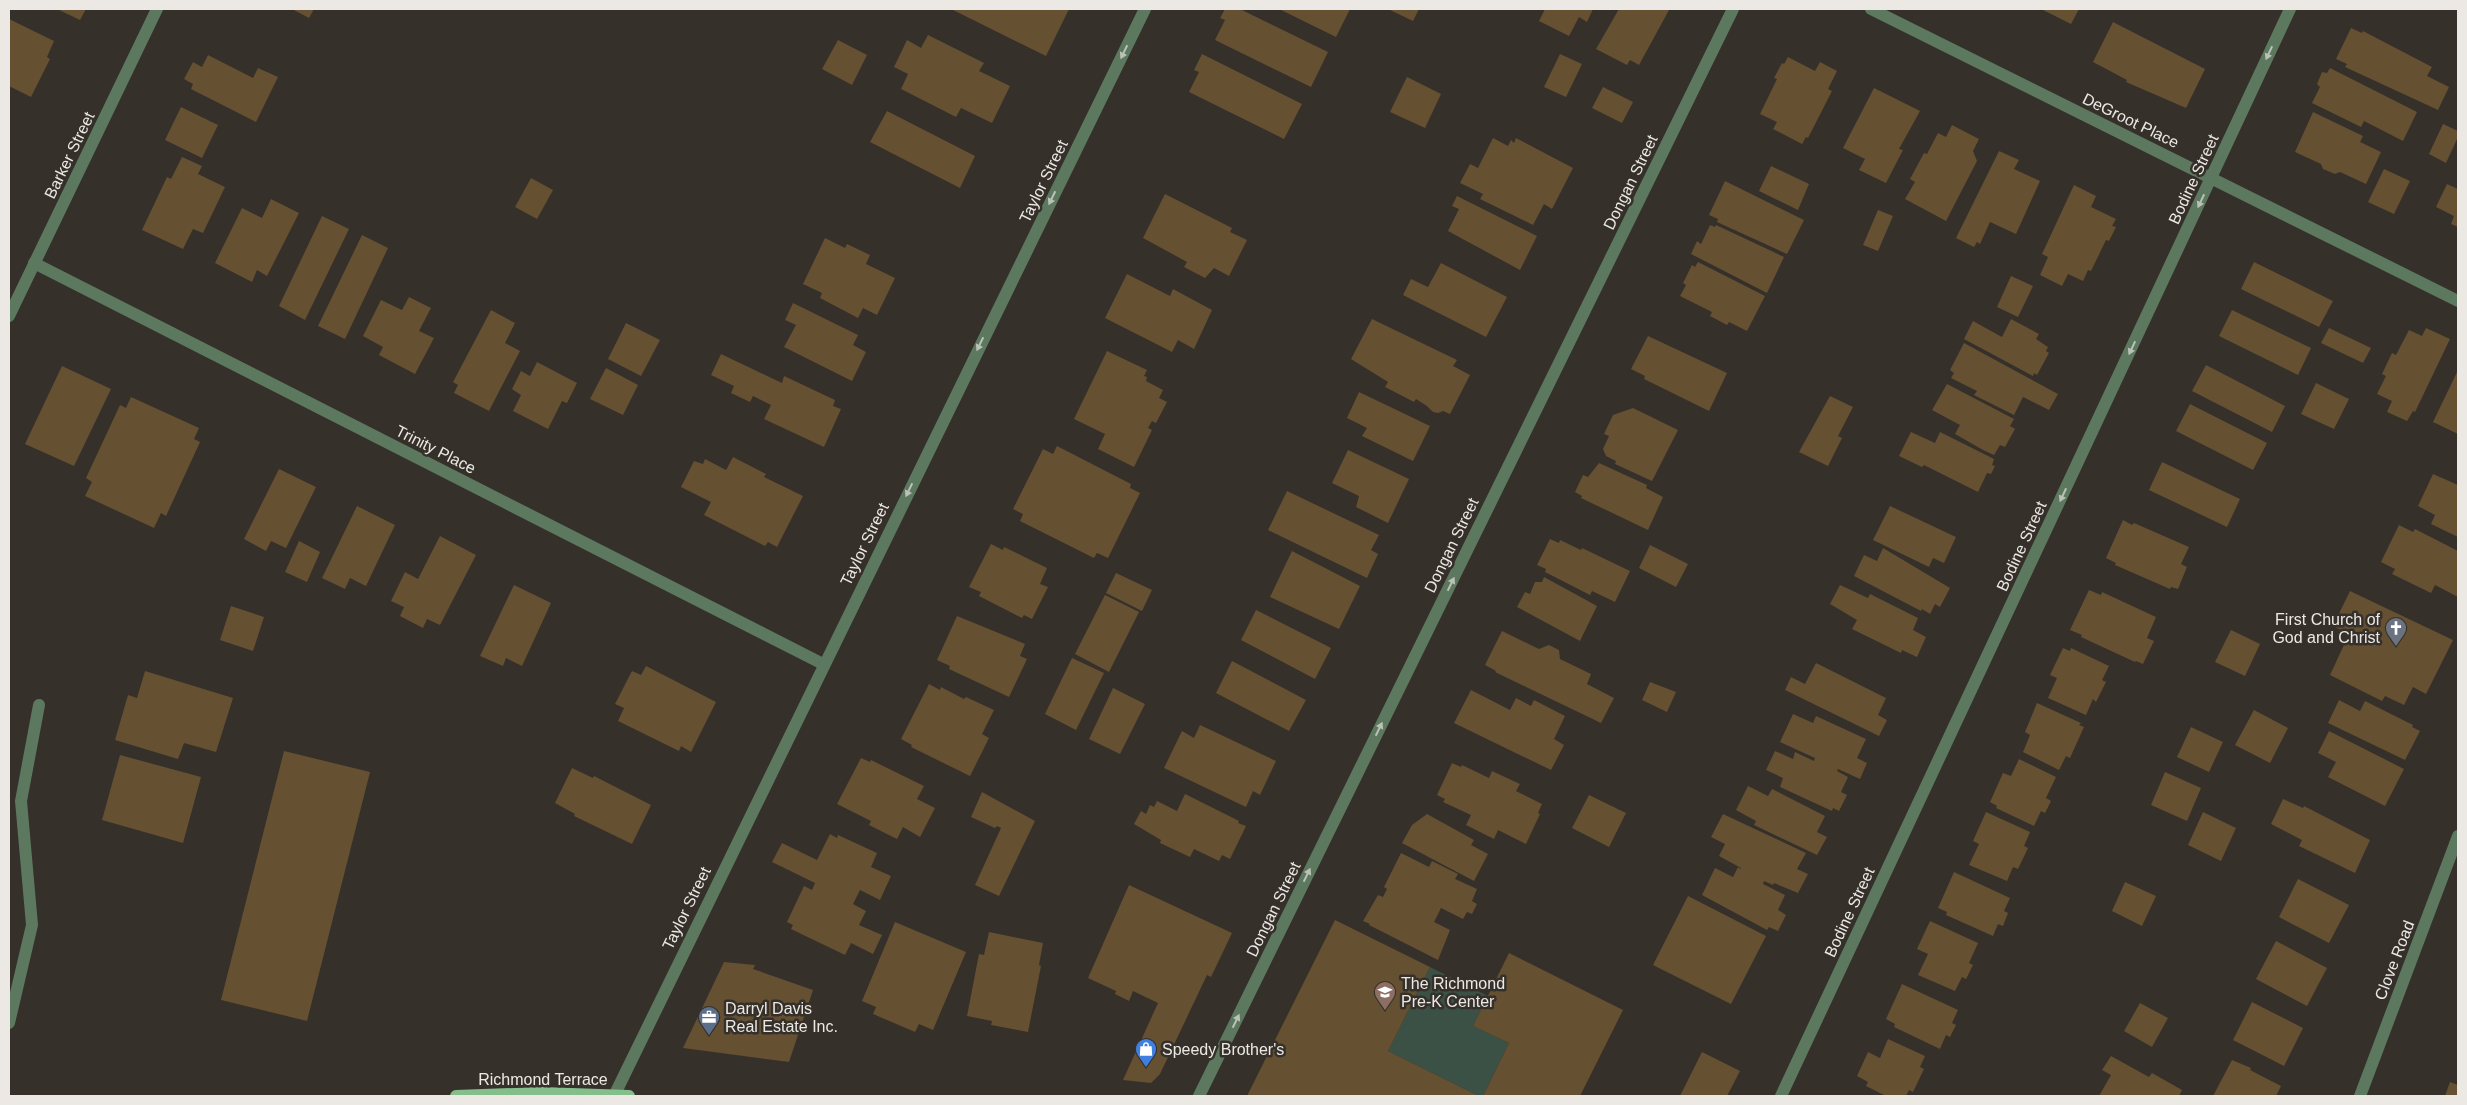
<svg xmlns="http://www.w3.org/2000/svg" width="2467" height="1105" font-family="Arial,sans-serif">
<style>
.green{fill:#3b5145}
.building{fill:#655032}
.lines{fill:none;stroke-linecap:round;stroke-linejoin:round}
.minor{stroke:#5c785f;stroke-width:12}
.major{stroke:#84bf8b;stroke-width:12}
.oneway{fill:#bac1b6}
.labels{text-anchor:middle;stroke-width:5;stroke-linejoin:round;paint-order:stroke}
.street-label{font-size:16px;fill:#ece9e5;stroke:#35302a}
.poi-label{font-size:16px;fill:#ece9e5;stroke:#35302a;text-anchor:start}
</style>
<rect width="100%" height="100%" fill="#35302a"/>
<!-- green -->
<polygon class="green" points="1430,967 1488,996 1473,1026 1509,1043 1483,1096 1479,1096 1388,1051"/>
<!-- building -->
<g class="building">
<polygon points="57,9 86,9 80,20"/>
<polygon points="292,9 314,9 309,18"/>
<polygon points="951,9 1069,9 1046,56"/>
<polygon points="1225,9 1240,9 1328,52 1311,87 1215,40 1225,20 1220,18"/>
<polygon points="1279,9 1350,9 1336,37"/>
<polygon points="1388,9 1419,9 1413,21"/>
<polygon points="1545,9 1593,9 1587,22 1579,17 1569,36 1539,21"/>
<polygon points="1619,9 1669,10 1639,65 1630,60 1627,65 1596,49"/>
<polygon points="2041,9 2079,9 2071,24"/>
<polygon points="9,19 54,41 47,57 50,59 31,97 9,86"/>
<polygon points="2113,22 2205,69 2186,108 2126,82 2127,80 2093,62"/>
<polygon points="2351,28 2362,33 2363,31 2432,67 2427,76 2449,87 2438,110 2345,67 2347,64 2336,59"/>
<polygon points="928,35 984,63 979,71 1010,86 992,123 961,108 956,117 901,89 908,74 894,67 907,40 921,48"/>
<polygon points="838,40 867,55 852,85 822,69"/>
<polygon points="1202,54 1302,104 1284,139 1189,92 1199,72 1194,70"/>
<polygon points="1560,54 1582,64 1566,97 1544,87"/>
<polygon points="208,55 253,78 258,68 278,77 256,122 191,89 193,84 184,79 193,62 202,67"/>
<polygon points="1788,57 1815,71 1820,62 1837,71 1828,89 1832,91 1808,138 1806,137 1802,144 1773,129 1777,122 1760,114 1777,79 1774,78 1782,63 1784,64"/>
<polygon points="2330,68 2417,112 2403,141 2364,121 2361,127 2312,103 2320,87 2317,84 2322,72 2327,73"/>
<polygon points="1407,77 1441,94 1425,128 1390,112"/>
<polygon points="1603,87 1633,102 1622,123 1592,108"/>
<polygon points="1874,88 1920,111 1899,149 1903,150 1886,183 1859,170 1865,159 1843,148"/>
<polygon points="181,107 218,125 202,158 165,140"/>
<polygon points="887,111 975,156 960,188 870,142"/>
<polygon points="2313,112 2363,136 2360,142 2381,152 2366,184 2340,172 2335,174 2323,169 2321,164 2295,152"/>
<polygon points="2443,124 2458,131 2458,137 2446,163 2429,154"/>
<polygon points="1952,125 1979,139 1973,151 1977,161 1946,221 1905,199 1915,182 1910,179 1924,153 1927,154 1938,133 1946,137"/>
<polygon points="1493,138 1508,146 1511,140 1514,143 1516,138 1573,168 1552,209 1544,204 1533,225 1480,199 1483,194 1460,183 1470,164 1478,168"/>
<polygon points="1999,151 2019,160 2014,169 2040,181 2016,234 1990,222 1980,244 1977,242 1974,247 1956,238"/>
<polygon points="182,157 202,166 198,174 225,187 203,233 193,229 183,249 142,230 167,177 171,179"/>
<polygon points="1771,166 1809,184 1798,210 1759,191"/>
<polygon points="2384,169 2410,181 2394,214 2368,202"/>
<polygon points="531,178 553,190 537,219 515,207"/>
<polygon points="1725,181 1804,220 1787,254 1717,222 1718,219 1709,215"/>
<polygon points="2447,184 2458,189 2458,227 2451,224 2454,216 2436,207"/>
<polygon points="2074,185 2096,196 2091,207 2116,219 2112,226 2116,227 2109,241 2106,240 2091,271 2088,270 2083,281 2068,274 2062,286 2040,275 2048,257 2042,254"/>
<polygon points="1165,194 1232,228 1230,232 1247,240 1229,276 1214,268 1205,278 1184,267 1187,262 1143,238"/>
<polygon points="1457,196 1537,236 1520,270 1448,231 1459,209 1452,206"/>
<polygon points="271,199 299,213 267,276 257,270 252,282 215,263 242,208 262,218"/>
<polygon points="1878,210 1893,216 1878,251 1863,245"/>
<polygon points="322,216 349,229 305,320 279,306"/>
<polygon points="1710,225 1715,227 1716,225 1784,257 1767,293 1691,254 1697,241 1701,244"/>
<polygon points="362,235 388,248 345,339 318,326"/>
<polygon points="825,238 845,248 847,244 870,255 866,264 895,278 877,315 863,308 858,318 820,298 822,293 803,284"/>
<polygon points="1698,262 1765,296 1747,331 1729,322 1727,325 1710,316 1712,312 1680,296 1686,285 1683,283 1692,265 1695,267"/>
<polygon points="2254,262 2333,301 2319,327 2241,289"/>
<polygon points="1441,263 1507,297 1486,337 1403,295 1411,279 1428,287"/>
<polygon points="1127,274 1170,296 1173,289 1212,310 1194,349 1178,340 1172,352 1105,318"/>
<polygon points="2011,276 2033,286 2018,317 1997,307"/>
<polygon points="409,297 431,308 419,331 434,338 415,374 379,355 383,347 363,336 381,300 402,310"/>
<polygon points="793,303 858,335 853,345 866,352 852,381 784,347 796,325 785,320"/>
<polygon points="491,310 515,323 505,343 520,351 489,411 454,393 458,385 453,382"/>
<polygon points="2232,310 2311,348 2298,375 2219,336"/>
<polygon points="1372,319 1457,360 1453,366 1470,375 1450,414 1443,411 1438,413 1433,412 1427,406 1416,399 1414,402 1385,387 1388,382 1351,359"/>
<polygon points="2011,319 2039,334 2036,339 2048,347 2046,351 2049,353 2037,375 2034,373 2033,376 1964,339 1973,321 2002,337"/>
<polygon points="626,323 660,340 641,376 608,359"/>
<polygon points="2329,328 2371,348 2363,363 2321,343"/>
<polygon points="2426,328 2450,339 2415,412 2413,411 2407,421 2387,412 2392,401 2377,394 2386,376 2382,374 2392,353 2396,355 2409,330 2422,336"/>
<polygon points="1648,336 1727,373 1709,411 1644,379 1645,376 1631,369"/>
<polygon points="1964,343 2058,394 2049,410 2023,397 2014,415 1974,395 1977,391 1951,378 1954,373 1950,370"/>
<polygon points="1107,351 1147,370 1144,376 1147,377 1146,381 1163,390 1159,398 1167,402 1156,423 1152,421 1148,428 1152,430 1134,467 1098,449 1105,434 1074,419"/>
<polygon points="721,354 782,383 784,376 835,400 833,406 841,409 824,447 764,419 771,405 753,396 750,402 731,393 734,386 711,375"/>
<polygon points="537,362 577,383 567,403 562,401 548,429 513,411 521,395 512,389 521,371 530,376"/>
<polygon points="2206,365 2285,406 2272,432 2192,391"/>
<polygon points="62,366 111,389 74,466 25,444"/>
<polygon points="606,368 638,385 623,415 590,399"/>
<polygon points="2458,370 2458,434 2433,422"/>
<polygon points="2316,383 2349,399 2334,429 2301,414"/>
<polygon points="1947,384 2014,419 2010,426 2015,429 2005,447 2000,445 1994,455 1983,450 1955,434 1960,425 1932,410"/>
<polygon points="1359,392 1430,426 1413,461 1362,436 1367,428 1347,418"/>
<polygon points="1830,396 1853,407 1838,436 1842,438 1828,466 1799,452"/>
<polygon points="131,397 199,428 194,439 200,442 166,516 161,513 154,528 85,496 92,482 86,478 120,405 126,408"/>
<polygon points="2190,404 2267,443 2253,470 2176,431"/>
<polygon points="1633,408 1678,430 1652,481 1615,464 1616,461 1606,456 1603,449 1609,436 1604,434 1613,415"/>
<polygon points="1911,432 1935,443 1940,432 1994,459 1992,465 1995,466 1991,474 1987,473 1978,492 1924,465 1922,467 1899,456"/>
<polygon points="1057,446 1131,484 1130,488 1140,493 1108,558 1097,553 1094,558 1020,521 1023,514 1013,509 1043,449 1053,454"/>
<polygon points="1348,450 1409,479 1388,523 1356,507 1359,496 1332,483"/>
<polygon points="733,457 766,474 764,477 803,496 777,547 768,542 765,546 704,515 711,502 681,487 694,461 703,464 705,459 726,470"/>
<polygon points="2162,462 2240,499 2227,527 2149,490"/>
<polygon points="1599,463 1647,485 1646,488 1663,497 1648,530 1581,498 1582,496 1575,492 1583,475 1588,477"/>
<polygon points="279,469 316,487 286,548 271,541 266,551 244,539"/>
<polygon points="2433,474 2458,485 2458,537 2431,524 2435,515 2418,506"/>
<polygon points="1287,491 1379,535 1371,550 1378,554 1367,578 1268,530"/>
<polygon points="357,506 395,525 366,586 350,578 345,589 322,578"/>
<polygon points="1890,506 1956,537 1944,563 1933,558 1929,567 1873,540"/>
<polygon points="2123,520 2132,525 2134,523 2189,547 2181,564 2187,567 2178,589 2171,587 2170,589 2115,565 2116,563 2106,558"/>
<polygon points="2399,525 2413,532 2415,529 2458,551 2458,597 2435,585 2431,593 2392,574 2395,569 2381,562"/>
<polygon points="440,536 476,555 440,625 427,619 423,628 400,616 404,607 391,601 405,572 418,579"/>
<polygon points="1550,539 1559,543 1560,540 1581,550 1582,548 1630,571 1615,602 1592,591 1590,595 1545,572 1546,569 1537,565"/>
<polygon points="299,541 320,552 307,582 285,572"/>
<polygon points="991,544 1003,550 1004,547 1047,568 1040,584 1048,587 1032,619 1024,615 1022,618 979,596 981,592 969,587"/>
<polygon points="1650,545 1688,564 1676,587 1639,568"/>
<polygon points="1883,548 1950,588 1940,607 1935,604 1930,614 1922,609 1921,611 1854,576 1864,555 1877,561"/>
<polygon points="1292,551 1360,586 1339,629 1270,597"/>
<polygon points="1116,573 1152,590 1142,611 1106,593"/>
<polygon points="1544,577 1597,606 1580,641 1517,607 1525,592 1530,594 1535,582 1542,582"/>
<polygon points="514,585 551,603 522,666 506,658 503,666 480,656"/>
<polygon points="1840,585 1868,598 1870,594 1918,618 1913,630 1926,637 1917,657 1902,650 1901,653 1852,629 1857,620 1830,604"/>
<polygon points="2089,590 2101,595 2102,592 2156,617 2147,638 2154,641 2143,664 2136,661 2135,662 2081,637 2082,635 2070,630"/>
<polygon points="2350,591 2453,640 2426,694 2413,687 2404,705 2385,696 2382,701 2330,675 2349,634 2333,626"/>
<polygon points="1105,595 1139,612 1109,672 1075,654"/>
<polygon points="231,606 264,617 253,651 220,640"/>
<polygon points="1256,610 1331,648 1315,679 1241,640"/>
<polygon points="957,616 1025,644 1020,656 1027,659 1009,697 949,669 950,666 937,660"/>
<polygon points="2231,630 2260,644 2245,676 2215,662"/>
<polygon points="1502,631 1539,649 1549,645 1559,650 1560,659 1591,674 1587,684 1614,698 1601,723 1495,672 1496,671 1485,665"/>
<polygon points="2063,648 2070,651 2071,648 2109,666 2102,680 2106,682 2096,702 2093,699 2086,715 2048,698 2057,678 2050,675"/>
<polygon points="1072,658 1104,673 1076,730 1045,714"/>
<polygon points="1232,661 1306,700 1289,731 1216,693"/>
<polygon points="1816,663 1886,698 1878,715 1887,720 1879,736 1785,690 1791,677 1805,684"/>
<polygon points="646,666 716,702 691,752 681,746 679,751 618,721 624,708 615,704 632,671 641,675"/>
<polygon points="145,671 233,698 216,752 184,743 178,759 115,740 128,695 137,698"/>
<polygon points="1650,682 1676,692 1667,712 1642,700"/>
<polygon points="929,684 940,690 941,687 964,699 966,697 994,710 982,734 989,738 970,776 911,747 912,745 901,739"/>
<polygon points="1113,688 1145,704 1120,754 1089,739"/>
<polygon points="1471,690 1510,710 1516,698 1531,706 1534,700 1565,716 1554,739 1564,745 1551,770 1454,723"/>
<polygon points="2339,700 2360,711 2365,701 2413,725 2412,727 2420,731 2405,760 2328,723"/>
<polygon points="2037,703 2081,723 2079,725 2084,727 2070,758 2066,756 2059,770 2023,752 2030,735 2025,732"/>
<polygon points="2254,710 2288,728 2270,763 2235,745"/>
<polygon points="1793,714 1813,723 1816,716 1866,739 1857,758 1867,763 1860,779 1838,769 1837,771 1848,777 1841,792 1847,795 1839,811 1833,808 1832,811 1780,787 1783,778 1766,770 1775,751 1793,759 1795,752 1814,761 1815,758 1780,742"/>
<polygon points="1200,725 1276,761 1260,795 1253,791 1246,807 1164,768 1182,731 1194,738"/>
<polygon points="2191,727 2223,742 2209,772 2177,757"/>
<polygon points="2329,731 2404,769 2385,806 2328,777 2336,762 2318,753"/>
<polygon points="284,751 370,772 307,1021 221,1000"/>
<polygon points="120,755 201,777 183,843 102,820"/>
<polygon points="861,758 870,762 871,760 924,786 917,799 935,808 920,837 903,827 897,839 869,825 871,821 837,804"/>
<polygon points="2019,759 2056,777 2046,798 2051,801 2045,813 2041,811 2034,826 1996,808 1997,806 1990,802 2003,773 2011,776"/>
<polygon points="1452,763 1461,767 1462,765 1489,778 1492,771 1520,784 1516,791 1542,804 1538,813 1540,814 1526,844 1498,830 1494,839 1466,825 1471,815 1443,802 1445,799 1437,795"/>
<polygon points="572,768 593,778 594,776 651,805 632,844 574,816 575,814 555,803"/>
<polygon points="2165,772 2201,788 2187,821 2151,805"/>
<polygon points="1748,786 1768,796 1772,789 1825,816 1817,832 1827,837 1817,855 1754,825 1756,821 1736,810"/>
<polygon points="982,792 1035,821 999,896 975,885 1001,828 997,826 995,828 971,817"/>
<polygon points="1185,794 1239,821 1238,823 1246,826 1230,859 1222,855 1219,861 1194,849 1190,857 1160,843 1161,840 1134,824 1141,811 1146,814 1150,805 1154,807 1157,801 1177,811"/>
<polygon points="1589,795 1626,813 1609,847 1572,828"/>
<polygon points="2283,799 2303,808 2304,806 2370,840 2355,873 2299,846 2302,840 2271,824"/>
<polygon points="1986,812 2030,832 2024,846 2028,848 2018,869 2013,867 2007,881 1969,865 1979,844 1973,841"/>
<polygon points="2203,812 2236,828 2221,861 2188,845"/>
<polygon points="1427,814 1474,840 1471,845 1488,854 1474,881 1402,843 1412,825"/>
<polygon points="1723,814 1806,853 1797,869 1808,874 1798,893 1774,883 1773,885 1764,881 1763,884 1785,895 1778,910 1786,915 1778,931 1769,927 1767,930 1702,895 1715,868 1733,877 1738,867 1741,869 1741,868 1719,856 1725,844 1711,837"/>
<polygon points="830,834 837,838 838,835 877,853 871,867 891,876 880,900 860,890 853,904 866,911 859,925 882,935 873,954 851,943 845,955 791,929 793,925 787,922 804,886 812,890 815,883 772,862 782,843 817,860"/>
<polygon points="1401,853 1429,867 1432,861 1458,874 1455,879 1477,889 1472,901 1477,904 1472,914 1467,912 1463,919 1441,908 1434,922 1450,930 1438,960 1369,925 1370,924 1363,921 1378,895 1383,897 1387,889 1384,887"/>
<polygon points="1954,872 2010,898 2004,911 2008,913 2003,926 1998,924 1993,936 1946,915 1947,912 1938,908"/>
<polygon points="2298,879 2349,905 2329,943 2279,917"/>
<polygon points="2125,882 2156,896 2142,926 2112,911"/>
<polygon points="1129,885 1232,933 1211,977 1207,975 1160,1074 1151,1083 1123,1080 1158,1003 1133,991 1129,1001 1115,994 1116,991 1088,978"/>
<polygon points="1688,896 1766,936 1731,1004 1653,965"/>
<polygon points="1335,920 1430,967 1388,1051 1479,1096 1247,1096"/>
<polygon points="1930,921 1978,943 1969,963 1973,965 1966,979 1962,977 1955,991 1918,975 1928,954 1917,949"/>
<polygon points="895,922 966,952 933,1030 919,1024 915,1032 873,1014 876,1007 862,1001"/>
<polygon points="989,932 1043,943 1039,965 1041,966 1028,1032 991,1025 992,1021 967,1016 979,954 984,955"/>
<polygon points="2276,941 2327,968 2307,1006 2256,979"/>
<polygon points="1509,953 1623,1010 1580,1096 1483,1096 1509,1043 1473,1026"/>
<polygon points="724,962 755,965 753,969 813,990 789,1062 683,1048"/>
<polygon points="1902,984 1958,1010 1952,1023 1956,1025 1950,1037 1946,1035 1940,1049 1894,1027 1895,1024 1886,1019"/>
<polygon points="2252,1002 2303,1028 2284,1066 2233,1040"/>
<polygon points="2140,1003 2168,1018 2152,1047 2124,1031"/>
<polygon points="1888,1039 1925,1056 1920,1067 1924,1069 1913,1092 1909,1090 1906,1096 1886,1096 1866,1086 1868,1082 1857,1076 1868,1052 1880,1058"/>
<polygon points="1702,1052 1740,1071 1727,1096 1680,1096"/>
<polygon points="2111,1056 2149,1077 2152,1073 2182,1090 2179,1096 2099,1096 2111,1075 2102,1070"/>
<polygon points="2232,1060 2251,1068 2250,1070 2281,1086 2276,1096 2213,1096"/>
<polygon points="2450,1082 2458,1085 2458,1096 2445,1096"/>
</g>
<g class="lines">
<!-- minor -->
<g class="minor">
<polyline points="1871,9 2458,301"/>
<polyline points="34,263 823,664"/>
<polyline points="9,316 157,9"/>
<polyline points="9,1023 32,925 21,801 39,705"/>
<polyline points="614,1096 1145,9"/>
<polyline points="1199,1096 1733,9"/>
<polyline points="1781,1096 2290,9"/>
<polyline points="2360,1096 2458,836"/>
</g>
<!-- major -->
<polyline class="major" points="456,1096 542,1093 629,1096"/>
</g>
<!-- one-way arrows -->
<defs><path id="oneway-solid" d="M-6-.8H1V-3.2L6.5 0L1 3.2V.8H-6Z" transform="scale(1.25)"/></defs>
<g class="oneway">
<use href="#oneway-solid" transform="translate(1124 52) rotate(116)"/>
<use href="#oneway-solid" transform="translate(2269 53) rotate(115)"/>
<use href="#oneway-solid" transform="translate(1052 198) rotate(116)"/>
<use href="#oneway-solid" transform="translate(2201 201) rotate(115)"/>
<use href="#oneway-solid" transform="translate(980 344) rotate(116)"/>
<use href="#oneway-solid" transform="translate(2132 348) rotate(115)"/>
<use href="#oneway-solid" transform="translate(909 490) rotate(116)"/>
<use href="#oneway-solid" transform="translate(2063 495) rotate(115)"/>
<use href="#oneway-solid" transform="translate(1451 584) rotate(-64)"/>
<use href="#oneway-solid" transform="translate(1379 729) rotate(-64)"/>
<use href="#oneway-solid" transform="translate(1307 875) rotate(-64)"/>
<use href="#oneway-solid" transform="translate(1236 1021) rotate(-64)"/>
</g>
<!-- icons -->
<defs>
<g id="church-pin" transform="scale(1.125)"><path d="M0 17L-7.5 6A9.5 9.5 0 1 1 7.5 6Z" fill="#6b7280" stroke="#35302a"/><path d="M-1.2-6h2.4v3.5h3.3v2.4h-3.3V6h-2.4V-.1h-3.3v-2.4h3.3Z" fill="#fff"/></g>
<g id="school-pin" transform="scale(1.125)"><path d="M0 17L-7.5 6A9.5 9.5 0 1 1 7.5 6Z" fill="#8d6e63" stroke="#35302a"/><path d="M0-5L7-2L0 1L-7-2ZM-4 1L0 2.5L4 1V4Q0 6-4 4Z" fill="#fff"/></g>
<g id="office-pin" transform="scale(1.125)"><path d="M0 17L-7.5 6A9.5 9.5 0 1 1 7.5 6Z" fill="#5c6f8a" stroke="#35302a"/><path d="M-6-3h4V-5.5h4V-3h4V5H-6ZM-1-4.5V-3h2v-1.5ZM-6 0V1H6V0Z" fill="#fff"/></g>
<g id="shop-pin" transform="scale(1.125)"><path d="M0 17L-7.5 6A9.5 9.5 0 1 1 7.5 6Z" fill="#3f7fe0" stroke="#35302a"/><path d="M-5-2.5h2.3a2.7 3.5 0 0 1 5.4 0H5L5.5 6h-11ZM-1.5-2.5h3a1.5 2.3 0 0 0-3 0Z" fill="#fff"/></g>
</defs>
<g fill-rule="evenodd">
<use href="#church-pin" x="2396" y="628"/>
<use href="#school-pin" x="1385" y="992"/>
<use href="#office-pin" x="709" y="1017"/>
<use href="#shop-pin" x="1146" y="1049"/>
</g>
<g class="labels">
<!-- street labels -->
<g class="street-label">
<text transform="translate(2131 120) rotate(26)" y="6">DeGroot Place</text>
<text transform="translate(69 155) rotate(-64)" y="6">Barker Street</text>
<text transform="translate(2193 179) rotate(-65)" y="6">Bodine Street</text>
<text transform="translate(1043 181) rotate(-64)" y="6">Taylor Street</text>
<text transform="translate(1630 182) rotate(-64)" y="6">Dongan Street</text>
<text transform="translate(436 449) rotate(27)" y="6">Trinity Place</text>
<text transform="translate(864 544) rotate(-64)" y="6">Taylor Street</text>
<text transform="translate(1451 545) rotate(-64)" y="6">Dongan Street</text>
<text transform="translate(2021 546) rotate(-65)" y="6">Bodine Street</text>
<text transform="translate(686 908) rotate(-64)" y="6">Taylor Street</text>
<text transform="translate(1273 909) rotate(-64)" y="6">Dongan Street</text>
<text transform="translate(1849 912) rotate(-65)" y="6">Bodine Street</text>
<text transform="translate(2394 960) rotate(-69)" y="6">Clove Road</text>
<text x="543" y="1085">Richmond Terrace</text>
</g>
<!-- poi labels -->
<g class="poi-label">
<text x="2380" y="625" text-anchor="end">First Church of<tspan x="2380" dy="18">God and Christ</tspan></text>
<text x="1401" y="989">The Richmond<tspan x="1401" dy="18">Pre-K Center</tspan></text>
<text x="725" y="1014">Darryl Davis<tspan x="725" dy="18">Real Estate Inc.</tspan></text>
<text x="1162" y="1055">Speedy Brother's</text>
</g>
</g>
<!-- border -->
<rect width="2467" height="1105" fill="none" stroke="#ece9e5" stroke-width="20"/>
</svg>
